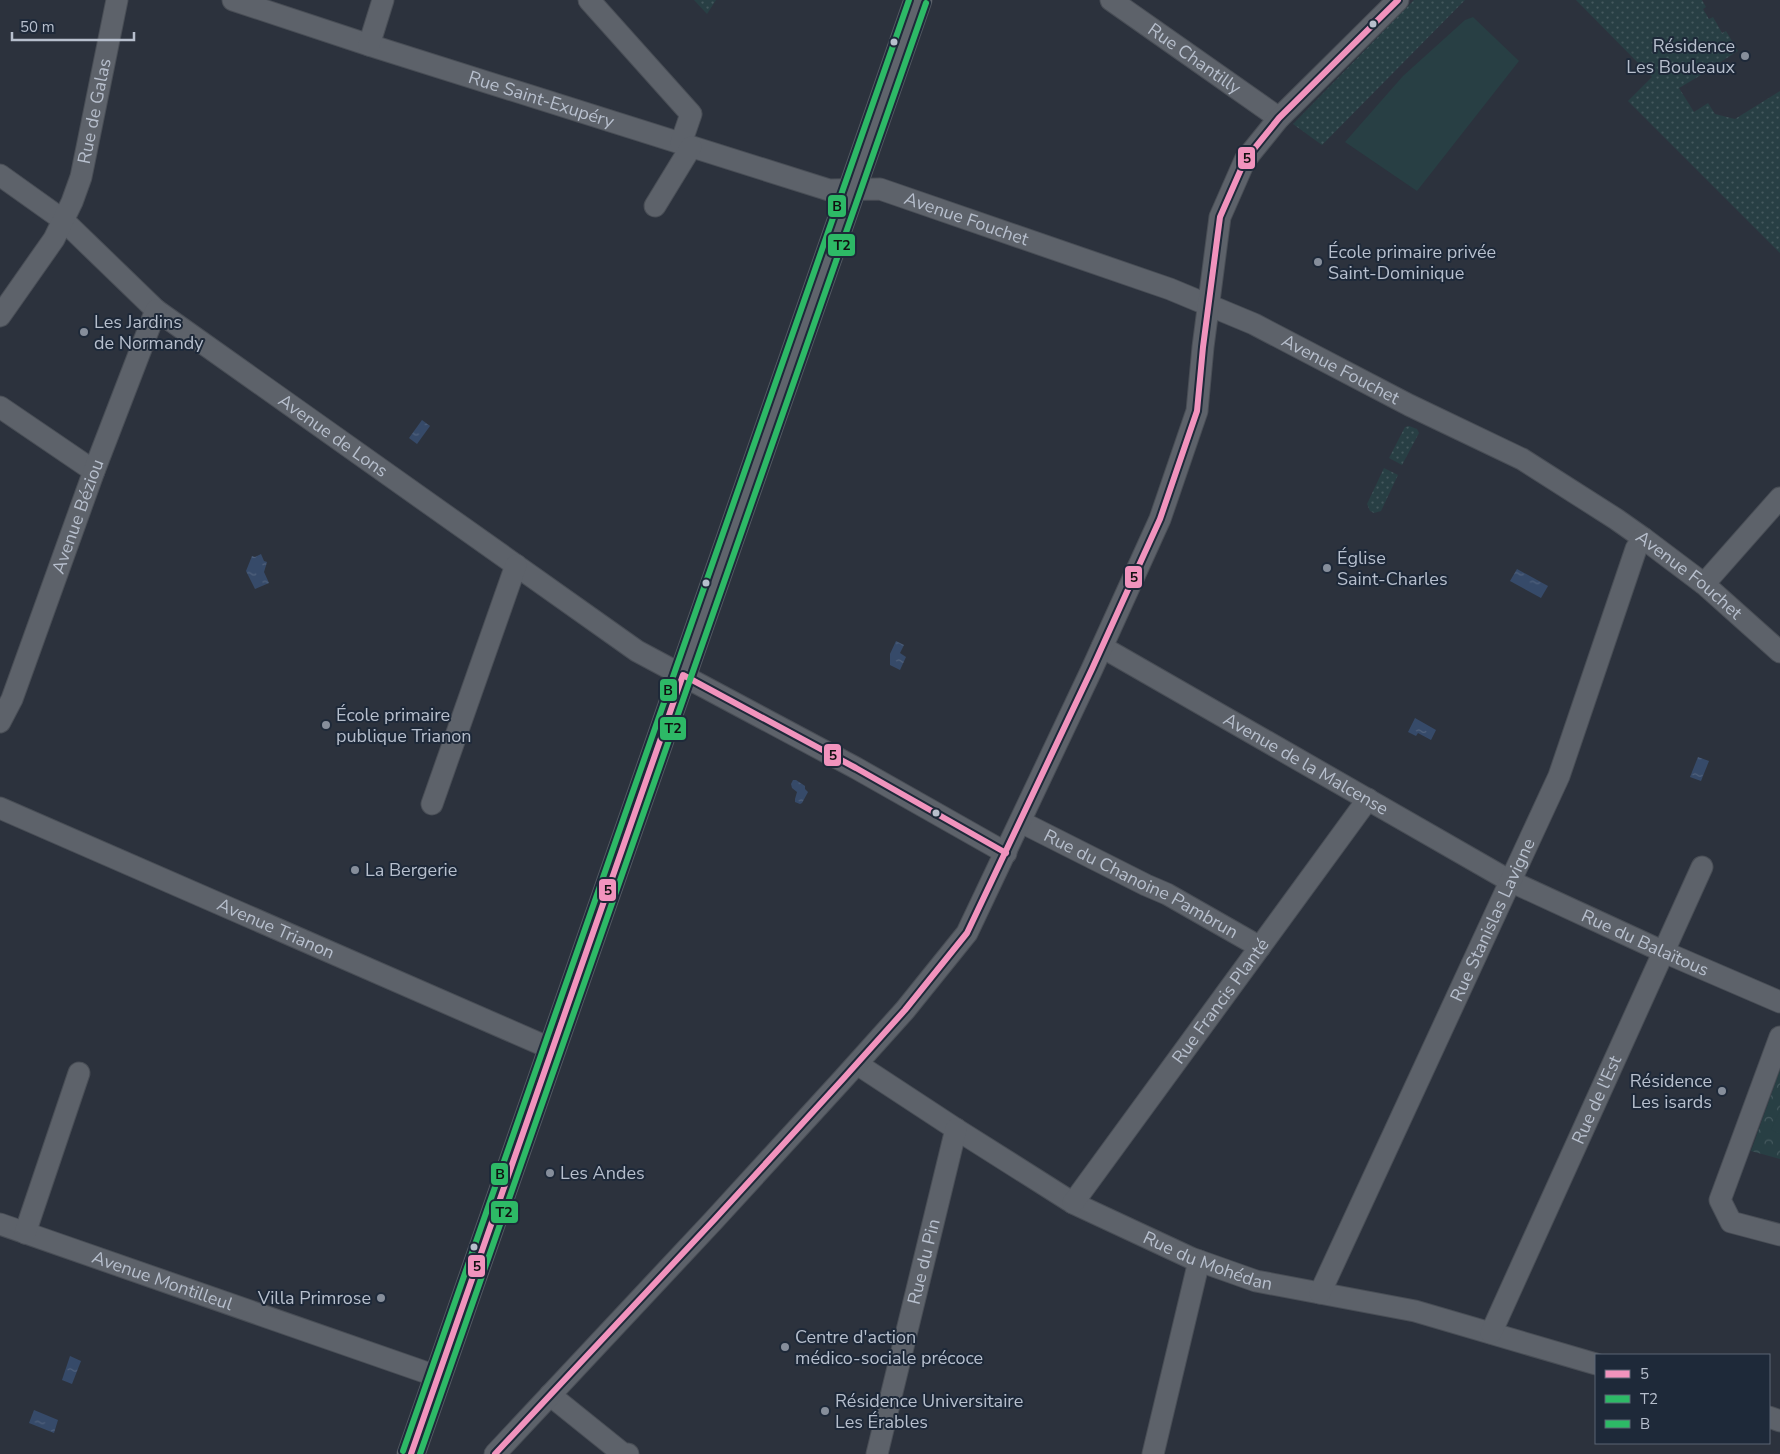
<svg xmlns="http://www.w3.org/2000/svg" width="1780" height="1454" font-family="'Nunito Sans',sans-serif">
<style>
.grass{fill:url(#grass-dots)}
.park{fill:url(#park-crowns)}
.pitch{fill:#283f44}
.water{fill:url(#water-ripples)}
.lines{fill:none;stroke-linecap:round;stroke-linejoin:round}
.minor-casing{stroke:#494e56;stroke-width:23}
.major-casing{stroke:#474d56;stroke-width:29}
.minor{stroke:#5d626a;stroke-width:21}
.major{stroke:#5f646c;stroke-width:28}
.bus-1-casing{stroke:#1e2939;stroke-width:10}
.bus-2-casing{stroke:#1e2939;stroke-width:10}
.bus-3-casing{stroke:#1e2939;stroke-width:10}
.bus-1{stroke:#f193bd;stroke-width:6}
.bus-2{stroke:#2db966;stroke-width:6}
.bus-3{stroke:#2db966;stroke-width:6}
.bus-dot{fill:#b7bfcd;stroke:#1e2939;stroke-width:2}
.poi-dot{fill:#868e9b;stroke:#1e2939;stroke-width:2}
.labels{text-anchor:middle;stroke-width:4;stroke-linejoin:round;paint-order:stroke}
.poi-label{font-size:18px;fill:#b7bfcd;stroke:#1e2939;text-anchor:start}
.street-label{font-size:18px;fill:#b7bfcd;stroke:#1e2939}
.line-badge{stroke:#1e2939;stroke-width:2}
.pale-badge-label{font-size:14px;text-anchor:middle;font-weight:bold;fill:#111}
</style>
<defs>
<pattern id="grass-dots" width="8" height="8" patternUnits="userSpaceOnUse" patternTransform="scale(1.25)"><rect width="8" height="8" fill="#283f44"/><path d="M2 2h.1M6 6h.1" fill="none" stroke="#45595e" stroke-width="1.8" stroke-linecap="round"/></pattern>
<pattern id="park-crowns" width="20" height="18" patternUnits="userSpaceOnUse" patternTransform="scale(1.25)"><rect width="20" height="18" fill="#283f44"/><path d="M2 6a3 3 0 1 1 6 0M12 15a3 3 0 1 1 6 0" fill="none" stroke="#45595e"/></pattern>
<pattern id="water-ripples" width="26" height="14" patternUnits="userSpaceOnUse" patternTransform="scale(1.25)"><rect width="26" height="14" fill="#364a69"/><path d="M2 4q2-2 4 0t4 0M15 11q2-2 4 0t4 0" fill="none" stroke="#51627d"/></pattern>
</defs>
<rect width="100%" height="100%" fill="#2c323d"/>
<!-- grass -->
<g class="grass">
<polygon points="694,0 716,0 707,14"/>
<polygon points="1414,0 1465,0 1322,145 1293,124"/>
<polygon points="1576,0 1702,0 1706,7 1703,9 1709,19 1713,17 1722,33 1726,31 1738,51 1711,68 1708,63 1698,70 1701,75 1679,88 1694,112 1708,103 1715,114 1735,119 1780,91 1780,253 1628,101 1652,77"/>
<polygon points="1409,426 1417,429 1419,433 1402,465 1389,458 1405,427"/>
<polygon points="1384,468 1398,475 1381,511 1374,513 1370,511 1367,504"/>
</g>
<!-- park -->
<polygon class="park" points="1780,1070 1780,1159 1751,1151"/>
<!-- pitch -->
<g class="pitch">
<polygon points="1473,17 1519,61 1417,191 1345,142 1403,76 1465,20"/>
<polygon points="1780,1110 1780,1134 1771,1130"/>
</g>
<!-- water -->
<g class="water">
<polygon points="422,420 430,426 417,444 409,438"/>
<polygon points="261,554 264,561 267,562 264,572 269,583 255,589 246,571 252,556 255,557"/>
<polygon points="1517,569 1548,586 1541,598 1510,581"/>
<polygon points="896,641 904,645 900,653 906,657 900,670 890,665 890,654"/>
<polygon points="1415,718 1436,730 1431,740 1418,733 1416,736 1408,732"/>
<polygon points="1698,757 1709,761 1701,781 1690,777"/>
<polygon points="793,780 796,780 805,786 805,789 808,792 802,803 800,804 795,802 795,799 797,792 792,788 791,784"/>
<polygon points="70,1356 81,1361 72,1384 62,1380"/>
<polygon points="34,1410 58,1420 54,1433 29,1423"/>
</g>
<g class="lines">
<!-- minor casing -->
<g class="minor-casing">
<g id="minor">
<path id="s1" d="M233,0L369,45L829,190L880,189L1170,289L1254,324L1409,405L1522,459L1616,519L1643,538L1704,584L1780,652"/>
<polyline points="589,0 691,114 681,143"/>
<path id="s2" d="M1111,0L1279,118"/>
<polyline points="369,45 383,0"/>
<path id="s3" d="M0,175L63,220L156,310L637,651L856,768L1006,853"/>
<polyline points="655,206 691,147"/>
<path id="s4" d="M0,316L54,239L72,202L81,177L117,0"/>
<polyline points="0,407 94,471"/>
<polyline points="1704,584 1780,498"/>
<path id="s5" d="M1102,647L1510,881L1664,952L1780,1002"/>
<path id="s6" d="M0,722L12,699L94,471L156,310"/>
<polyline points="432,804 516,565"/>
<path id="s7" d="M0,808L552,1049"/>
<path id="s8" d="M1021,822L1146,885L1167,894L1260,947"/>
<polyline points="1780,1037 1720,1200 1731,1222 1780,1235"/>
<path id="s9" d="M857,1064L956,1129L1073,1203L1191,1258L1256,1281L1415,1311L1596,1364"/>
<path id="s10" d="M1073,1203L1368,799"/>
<path id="s11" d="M0,1224L439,1377"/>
<polyline points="25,1233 79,1073"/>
<path id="s12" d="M1320,1293L1559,776L1636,549L1643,538"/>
<path id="s13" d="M1491,1333L1702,867"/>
<polyline points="550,1395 622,1453 628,1454"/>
<polyline points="1769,1417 1780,1421"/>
<polyline points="495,1454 714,1220 843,1079 905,1010 967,933 1092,669 1160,519 1197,411 1203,347 1220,217 1245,160 1279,118 1398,0"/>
<path id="s14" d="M877,1454L956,1129"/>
<polyline points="1153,1454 1199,1261"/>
</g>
</g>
<!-- major casing -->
<g class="major-casing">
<polyline id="major" points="411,1454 918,0"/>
</g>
<!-- minor -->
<use href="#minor" class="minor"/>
<!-- major -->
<use href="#major" class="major"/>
<!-- bus-1 casing -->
<g class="bus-1-casing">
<g id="bus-1">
<polyline points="411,1454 683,675 856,768 1006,853"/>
<polyline points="495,1454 714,1220 843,1079 905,1010 967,933 1092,669 1160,519 1197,411 1203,347 1220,217 1245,160 1279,118 1398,0"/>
</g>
</g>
<!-- bus-2 casing -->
<g class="bus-2-casing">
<polyline id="bus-2" points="420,1454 926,3"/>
</g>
<!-- bus-3 casing -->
<g class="bus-3-casing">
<polyline id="bus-3" points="403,1451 909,0"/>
</g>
<!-- bus-1 -->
<use href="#bus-1" class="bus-1"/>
<!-- bus-2 -->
<use href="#bus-2" class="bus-2"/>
<!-- bus-3 -->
<use href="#bus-3" class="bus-3"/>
</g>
<!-- markers -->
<g class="bus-dot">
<circle cx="1373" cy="24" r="4.5"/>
<circle cx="894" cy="42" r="4.5"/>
<circle cx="706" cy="583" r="4.5"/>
<circle cx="936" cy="813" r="4.5"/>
<circle cx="474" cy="1247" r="4.5"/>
</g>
<g class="poi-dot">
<circle cx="1745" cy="56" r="5"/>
<circle cx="1318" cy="262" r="5"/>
<circle cx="84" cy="332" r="5"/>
<circle cx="1327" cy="568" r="5"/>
<circle cx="326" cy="725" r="5"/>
<circle cx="355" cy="870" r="5"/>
<circle cx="1722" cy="1091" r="5"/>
<circle cx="550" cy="1173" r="5"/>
<circle cx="381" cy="1298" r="5"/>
<circle cx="785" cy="1347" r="5"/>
<circle cx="825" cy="1411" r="5"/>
</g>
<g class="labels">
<!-- poi labels -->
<g class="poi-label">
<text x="1735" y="52" text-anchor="end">Résidence<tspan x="1735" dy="21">Les Bouleaux</tspan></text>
<text x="1328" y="258">École primaire privée<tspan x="1328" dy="21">Saint-Dominique</tspan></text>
<text x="94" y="328">Les Jardins<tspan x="94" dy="21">de Normandy</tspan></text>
<text x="1337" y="564">Église<tspan x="1337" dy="21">Saint-Charles</tspan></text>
<text x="336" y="721">École primaire<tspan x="336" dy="21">publique Trianon</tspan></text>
<text x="365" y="876">La Bergerie</text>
<text x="1712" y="1087" text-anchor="end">Résidence<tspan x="1712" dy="21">Les isards</tspan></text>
<text x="560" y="1179">Les Andes</text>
<text x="371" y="1304" text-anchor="end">Villa Primrose</text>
<text x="795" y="1343">Centre d'action<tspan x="795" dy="21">médico-sociale précoce</tspan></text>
<text x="835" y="1407">Résidence Universitaire<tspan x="835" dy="21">Les Érables</tspan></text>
</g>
<!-- street labels -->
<g class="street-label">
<text dy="6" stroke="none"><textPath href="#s2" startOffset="102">Rue Chantilly</textPath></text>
<text dy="6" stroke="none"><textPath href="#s1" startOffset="324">Rue Saint-Exupéry</textPath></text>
<text dy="6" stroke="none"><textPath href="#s4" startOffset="229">Rue de Galas</textPath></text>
<text dy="6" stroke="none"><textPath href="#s1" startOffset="768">Avenue Fouchet</textPath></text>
<text dy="6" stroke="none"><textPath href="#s1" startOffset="1172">Avenue Fouchet</textPath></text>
<text dy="6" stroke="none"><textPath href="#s3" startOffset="424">Avenue de Lons</textPath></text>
<text dy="6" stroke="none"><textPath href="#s6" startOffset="220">Avenue Béziou</textPath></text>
<text dy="6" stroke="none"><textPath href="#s1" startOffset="1578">Avenue Fouchet</textPath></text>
<text dy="6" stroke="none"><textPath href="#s5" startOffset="235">Avenue de la Malcense</textPath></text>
<text dy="6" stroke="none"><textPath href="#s8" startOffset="135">Rue du Chanoine Pambrun</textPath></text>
<text dy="6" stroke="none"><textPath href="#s12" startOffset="411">Rue Stanislas Lavigne</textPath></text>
<text dy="6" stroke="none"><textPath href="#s7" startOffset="301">Avenue Trianon</textPath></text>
<text dy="6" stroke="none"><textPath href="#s5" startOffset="619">Rue du Balaïtous</textPath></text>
<text dy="6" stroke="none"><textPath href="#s10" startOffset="250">Rue Francis Planté</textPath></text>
<text dy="6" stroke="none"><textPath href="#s13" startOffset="256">Rue de l'Est</textPath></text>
<text dy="6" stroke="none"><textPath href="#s9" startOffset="404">Rue du Mohédan</textPath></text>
<text dy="6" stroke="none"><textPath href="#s14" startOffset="198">Rue du Pin</textPath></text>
<text dy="6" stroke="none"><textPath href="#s11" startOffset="172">Avenue Montilleul</textPath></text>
</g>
</g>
<g class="line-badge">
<rect x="1237" y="146" width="19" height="24" rx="5" fill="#f193bd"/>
<rect x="827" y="194" width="20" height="24" rx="5" fill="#2db966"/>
<rect x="827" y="233" width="29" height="24" rx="5" fill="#2db966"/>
<rect x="1124" y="565" width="19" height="24" rx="5" fill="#f193bd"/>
<rect x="659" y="678" width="19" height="24" rx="5" fill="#2db966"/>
<rect x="659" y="716" width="28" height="25" rx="5" fill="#2db966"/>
<rect x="823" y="743" width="19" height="24" rx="5" fill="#f193bd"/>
<rect x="598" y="878" width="19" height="24" rx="5" fill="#f193bd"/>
<rect x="490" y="1162" width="19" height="24" rx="5" fill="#2db966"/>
<rect x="490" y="1200" width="29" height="24" rx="5" fill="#2db966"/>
<rect x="467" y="1254" width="19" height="24" rx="5" fill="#f193bd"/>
</g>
<g class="pale-badge-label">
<text x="1247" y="163">5</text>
<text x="837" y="211">B</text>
<text x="842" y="250">T2</text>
<text x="1134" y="582">5</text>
<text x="668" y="695">B</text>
<text x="673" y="733">T2</text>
<text x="833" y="760">5</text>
<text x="608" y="895">5</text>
<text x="500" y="1179">B</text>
<text x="504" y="1217">T2</text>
<text x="477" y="1271">5</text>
</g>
<!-- legend -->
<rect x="1595" y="1354" width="175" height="90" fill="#1e2939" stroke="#5b6574"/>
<rect x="1605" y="1370" width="25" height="8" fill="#f193bd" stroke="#5b6574"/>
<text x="1640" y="1379" font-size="15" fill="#b7bfcd">5</text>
<rect x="1605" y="1395" width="25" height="8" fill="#2db966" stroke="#5b6574"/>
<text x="1640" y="1404" font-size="15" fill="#b7bfcd">T2</text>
<rect x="1605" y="1420" width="25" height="8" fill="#2db966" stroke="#5b6574"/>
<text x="1640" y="1429" font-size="15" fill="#b7bfcd">B</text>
<!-- scale -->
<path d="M12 32v8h122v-8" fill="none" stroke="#b7bfcd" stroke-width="2.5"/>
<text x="20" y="32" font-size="15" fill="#b7bfcd" stroke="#1e2939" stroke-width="4" paint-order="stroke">50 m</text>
</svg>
